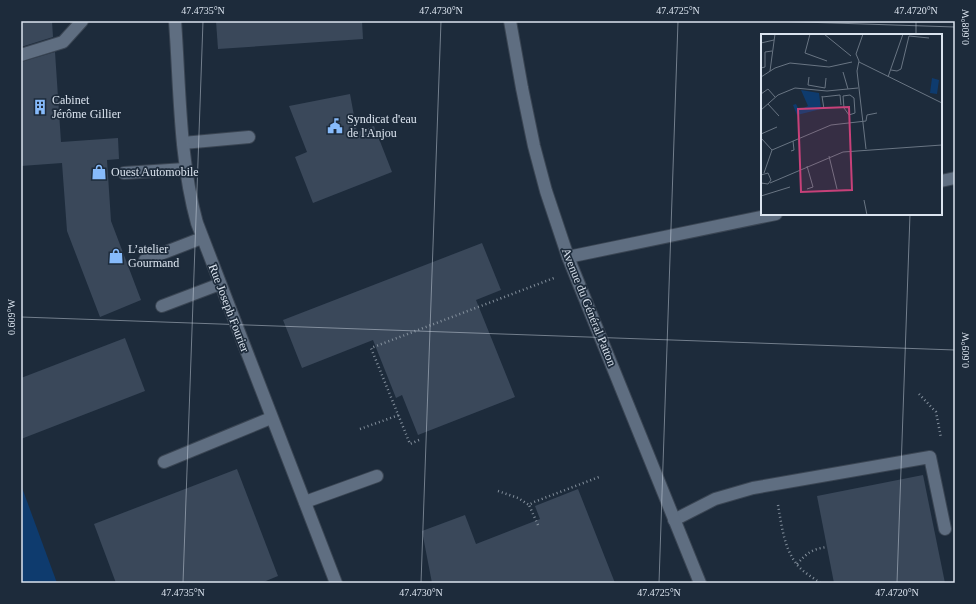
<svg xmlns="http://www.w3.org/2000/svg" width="976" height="604" font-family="Georgia,serif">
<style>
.green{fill:#0e3b6e}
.building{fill:#3a485a}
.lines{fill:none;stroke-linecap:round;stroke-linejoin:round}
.lane-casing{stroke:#3a4553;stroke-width:14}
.street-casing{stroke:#3a4553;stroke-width:14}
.secondary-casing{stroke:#3a4553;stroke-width:14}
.path{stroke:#84909d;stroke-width:2.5;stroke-dasharray:1 3;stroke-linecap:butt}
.lane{stroke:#5f6e81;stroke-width:12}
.street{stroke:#5f6e81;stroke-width:12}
.secondary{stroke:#5f6e81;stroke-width:12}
.ticks{fill:none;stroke:#dbe4ef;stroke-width:1;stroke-opacity:0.45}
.labels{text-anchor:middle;stroke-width:3.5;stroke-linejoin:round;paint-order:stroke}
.poi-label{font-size:12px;fill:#dbe4ef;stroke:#1d2b3b;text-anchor:start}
.street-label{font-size:12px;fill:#dbe4ef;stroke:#1d2b3b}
.inset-road{fill:none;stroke:#697583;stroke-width:1}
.view{fill:#c74179;fill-opacity:0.15;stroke:#c74179;stroke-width:2}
.inset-edge{fill:none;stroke:#dbe4ef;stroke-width:2}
.neatline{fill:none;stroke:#dbe4ef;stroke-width:1.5}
.ticks-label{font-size:10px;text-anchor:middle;fill:#dbe4ef}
</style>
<rect width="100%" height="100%" fill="#1d2b3b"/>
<!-- green -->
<polygon class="green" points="21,485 57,583 21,583"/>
<!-- building -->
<g class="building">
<polygon points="21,21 52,21 53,37 21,47"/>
<polygon points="216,21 362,21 363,39 218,49"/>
<polygon points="55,52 61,142 118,138 119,159 107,160 111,221 141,300 100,317 67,231 62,163 21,166 21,62"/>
<polygon points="350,94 357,132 374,126 392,172 313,203 295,157 307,152 289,106"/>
<polygon points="482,243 501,290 476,300 515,397 418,435 402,395 396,398 373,340 302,368 283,320"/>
<polygon points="125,338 145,391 21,439 21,378"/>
<polygon points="237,469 278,576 261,583 116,583 94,524"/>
<polygon points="923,475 945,583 834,583 817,496"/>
<polygon points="578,489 615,583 432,583 422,531 465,515 476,544 540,519 535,506"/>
</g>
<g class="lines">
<!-- lane casing -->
<g class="lane-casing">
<g id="lane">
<polyline points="21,55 63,42 82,21"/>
<polyline points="183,143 249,137"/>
<polyline points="124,173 185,169"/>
<polyline points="941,181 955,178"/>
<polyline points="568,257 776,214"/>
<polyline points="145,260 202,238"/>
<polyline points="162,306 220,284"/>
<polyline points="164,462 271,418"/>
<polyline points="305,502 377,476"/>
<polyline points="674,520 715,499 753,488 930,457 945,529"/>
</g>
</g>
<!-- street casing -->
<g class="street-casing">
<path id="street" d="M175,21C180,88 179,158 197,223L336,583"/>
</g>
<!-- secondary casing -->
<g class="secondary-casing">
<polyline id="secondary" points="510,21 522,88 534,146 546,191 568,257 700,583"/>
</g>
<!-- path -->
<g class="path">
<polyline points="919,394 936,412 941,438"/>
<polyline points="360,429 399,415"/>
<polyline points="419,440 410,444 371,348 554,278"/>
<polyline points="498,491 518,498 529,505"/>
<path d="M778,505C782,527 784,551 800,568C806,574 814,578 820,583"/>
<polyline points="538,525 529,505 534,502 599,477"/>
<path d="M797,564C807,553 812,549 827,547"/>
</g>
<!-- lane -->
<use href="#lane" class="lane"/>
<!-- street -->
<use href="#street" class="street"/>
<!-- secondary -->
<use href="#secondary" class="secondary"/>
</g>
<!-- ticks -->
<path class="ticks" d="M772,21L955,27M916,35V21M21,317L955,350M183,583L203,21M421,583L441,21M659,583L678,21M897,583L910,214"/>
<!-- icons -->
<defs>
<g id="building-bare" transform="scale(1.2)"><path d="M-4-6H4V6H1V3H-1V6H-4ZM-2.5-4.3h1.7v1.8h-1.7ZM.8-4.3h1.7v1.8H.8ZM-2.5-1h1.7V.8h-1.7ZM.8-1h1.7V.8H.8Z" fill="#87bbfb" stroke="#1d2b3b" stroke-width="2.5" paint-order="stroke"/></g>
<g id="civic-bare" transform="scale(1.2)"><path d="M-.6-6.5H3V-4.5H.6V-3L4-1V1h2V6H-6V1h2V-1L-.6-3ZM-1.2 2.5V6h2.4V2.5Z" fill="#87bbfb" stroke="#1d2b3b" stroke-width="2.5" paint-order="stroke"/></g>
<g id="shop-bare" transform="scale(1.2)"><path d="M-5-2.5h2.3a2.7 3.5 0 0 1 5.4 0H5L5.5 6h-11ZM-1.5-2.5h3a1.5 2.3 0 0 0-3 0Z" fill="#87bbfb" stroke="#1d2b3b" stroke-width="2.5" paint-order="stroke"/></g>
</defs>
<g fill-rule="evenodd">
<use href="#building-bare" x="40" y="107"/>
<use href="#civic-bare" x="335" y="126"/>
<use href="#shop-bare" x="99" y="172"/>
<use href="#shop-bare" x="116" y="256"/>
</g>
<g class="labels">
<!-- poi labels -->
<g class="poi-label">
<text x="52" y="104">Cabinet<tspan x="52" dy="14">Jérôme Gillier</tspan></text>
<text x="347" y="123">Syndicat d'eau<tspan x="347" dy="14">de l'Anjou</tspan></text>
<text x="111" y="176">Ouest Automobile</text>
<text x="128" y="253">L’atelier<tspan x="128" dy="14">Gourmand</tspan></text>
</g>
<!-- street labels -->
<g class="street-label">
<text transform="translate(589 307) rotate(68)" y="4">Avenue du Général Patton</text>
<text transform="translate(229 308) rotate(69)" y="4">Rue Joseph Fourier</text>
</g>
</g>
<!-- overview -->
<g transform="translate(761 34)">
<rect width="181" height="181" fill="#1d2b3b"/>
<path d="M171,44L178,46L176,60L169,59ZM40,56L58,59L60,75L36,81L32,71L35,70L38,76L47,72Z" fill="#0e3b6e"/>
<path class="inset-road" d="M49,0L44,19L66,27M63,0L90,22M0,9L13,6M95,20L98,27L96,37L105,115M95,20L102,0M98,28L181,69M0,34L4,33V18L11,17M130,36L136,37L140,35L148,2L168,4M9,37L14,0M82,38L87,55M0,43L14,34L29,29L68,33L91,28M48,43L47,51L64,54L65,44M127,43L142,0M0,60L7,55L14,63M89,61L93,64L94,79L88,81L83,74L82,62ZM61,62L63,75M61,63L79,61L80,71M7,70L18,82M0,76L17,61L34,54L66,57L97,54M0,100L16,93M0,104L11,116M30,117L33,116L32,107M68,122L76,155M3,139L11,116L70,91L105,87L106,81L116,79M0,141L7,139L10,146L7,150L0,149M9,149L82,118L181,111M46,155L52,153L46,132M0,162L29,153M103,166L106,181"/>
<path class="view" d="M88,73L91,156L40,158L37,75Z"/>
<rect width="181" height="181" class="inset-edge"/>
</g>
<!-- border -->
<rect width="976" height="604" fill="none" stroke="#1d2b3b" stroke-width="44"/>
<rect x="22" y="22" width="932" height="560" class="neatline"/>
<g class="ticks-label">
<text x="203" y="14">47.4735°N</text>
<text x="441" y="14">47.4730°N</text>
<text x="678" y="14">47.4725°N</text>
<text x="916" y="14">47.4720°N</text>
<text transform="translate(965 27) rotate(-90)" y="4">0.608°W</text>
<text transform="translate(11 317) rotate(-90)" y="4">0.609°W</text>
<text transform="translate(965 350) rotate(-90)" y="4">0.609°W</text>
<text x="183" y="596">47.4735°N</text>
<text x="421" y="596">47.4730°N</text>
<text x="659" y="596">47.4725°N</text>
<text x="897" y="596">47.4720°N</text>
</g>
</svg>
